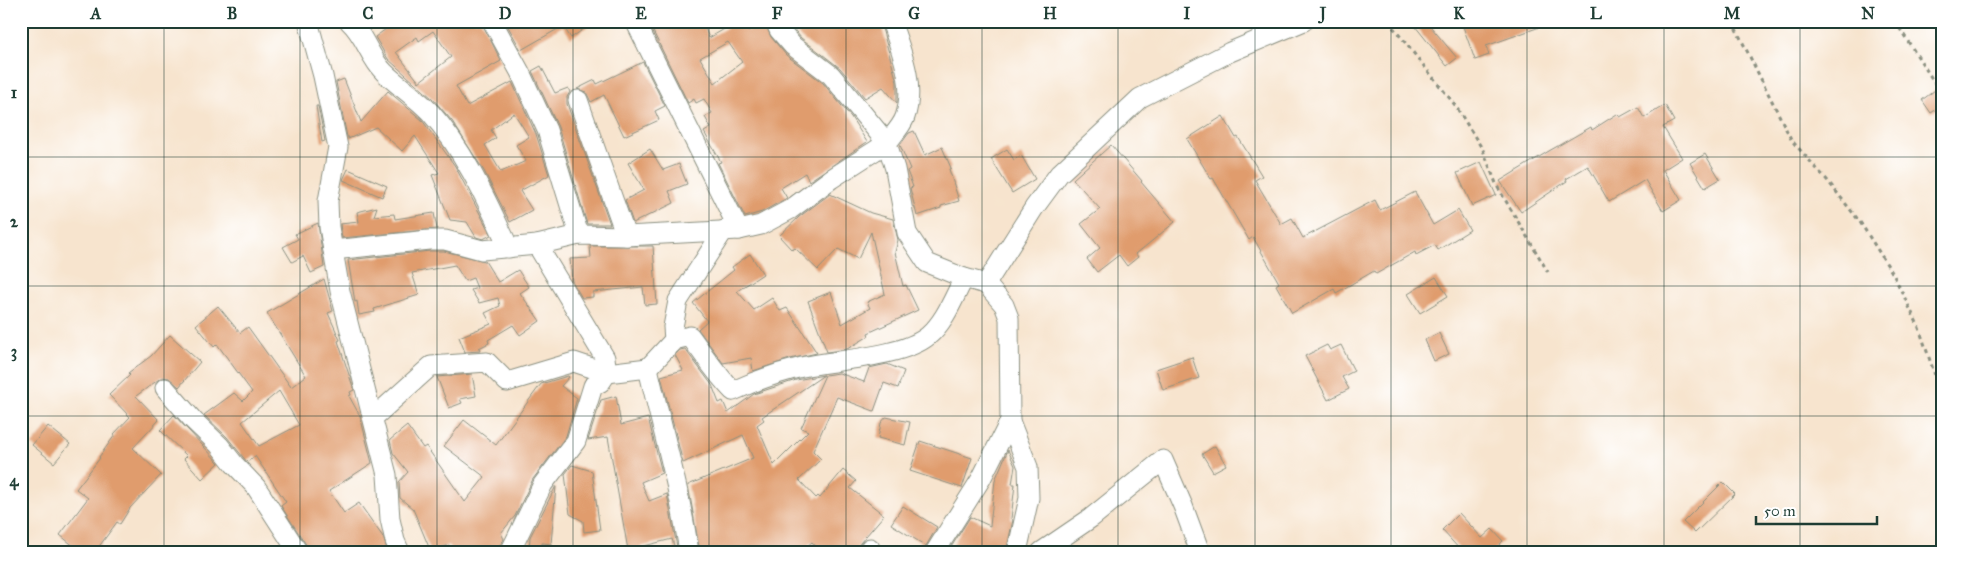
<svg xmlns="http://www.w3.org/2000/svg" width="1964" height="573" font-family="'IM FELL Great Primer',serif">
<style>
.building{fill:#e09c6d;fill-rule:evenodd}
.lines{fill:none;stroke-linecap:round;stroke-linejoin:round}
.street-casing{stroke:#8b9081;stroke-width:21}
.path{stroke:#8b9081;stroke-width:3;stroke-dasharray:4 4;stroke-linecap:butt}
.street{stroke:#fff;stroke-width:19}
.grid{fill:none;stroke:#1f3d34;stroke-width:1;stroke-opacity:0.55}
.neatline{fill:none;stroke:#1f3d34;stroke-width:2}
.grid-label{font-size:16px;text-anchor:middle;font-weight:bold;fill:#1f3d34}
</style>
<rect width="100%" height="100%" fill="#fff"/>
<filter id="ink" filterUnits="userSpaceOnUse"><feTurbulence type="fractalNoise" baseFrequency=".02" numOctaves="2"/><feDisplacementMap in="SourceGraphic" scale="10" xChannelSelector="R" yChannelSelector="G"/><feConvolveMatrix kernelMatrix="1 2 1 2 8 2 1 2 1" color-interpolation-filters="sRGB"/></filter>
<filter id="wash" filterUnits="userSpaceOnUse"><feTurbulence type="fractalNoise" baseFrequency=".0096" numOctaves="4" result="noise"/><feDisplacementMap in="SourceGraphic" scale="20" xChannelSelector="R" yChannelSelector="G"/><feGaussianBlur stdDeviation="1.12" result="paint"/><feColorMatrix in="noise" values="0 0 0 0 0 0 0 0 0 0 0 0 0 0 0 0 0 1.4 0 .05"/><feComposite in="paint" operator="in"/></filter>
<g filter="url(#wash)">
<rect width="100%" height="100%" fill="#f7e4ce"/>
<g id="blocks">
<!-- building -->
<g class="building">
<path d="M397,21H481L501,61L456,86L467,106L512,82L536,134L549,175L520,191L532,210L510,222L484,171L452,121L433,99L388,59L375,37ZM433,31L451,57L419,82L396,52L417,37L419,41ZM514,113L529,137L516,145L526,161L501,172L485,145L496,138L491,130Z"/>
<polygon points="505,21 595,21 571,38 563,26 521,50"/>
<path d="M648,21H702L709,38L738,21H742L748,31L764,21L771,37L786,55L823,83L851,117L867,142L809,181L805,173L781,188L787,198L762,212L745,217L718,163L721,162L704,132L711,128L705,117L712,113L704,99L696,103L694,99L688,103ZM728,42L742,62L715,83L700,58Z"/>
<polygon points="787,21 880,21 897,82 897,103 883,87 865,98 840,68 801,38"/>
<polygon points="1411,21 1426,21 1457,58 1447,66"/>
<polygon points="1461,21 1551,21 1551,23 1486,46 1489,55 1475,60"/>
<polygon points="643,62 665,106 655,111 659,120 624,136 604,95 591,102 586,92 577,89 595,80 597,84"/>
<polygon points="541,66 555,93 568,88 570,92 567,97 567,104 610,224 587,224 558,127 532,71"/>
<polygon points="344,79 361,122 388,91 422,120 455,166 491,235 483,239 476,237 467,222 450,220 432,175 439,173 415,136 402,151 376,127 348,139 349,137 347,137 336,82"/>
<polygon points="1943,84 1943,105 1931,113 1922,100"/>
<polygon points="1665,105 1674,121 1663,127 1682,158 1663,170 1681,200 1663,211 1645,180 1609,202 1588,166 1566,179 1567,181 1521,212 1500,181 1549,151 1591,127 1592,130 1617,114 1620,117 1638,107 1644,118"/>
<polygon points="316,106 318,106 325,141 322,142"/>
<polygon points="1223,116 1236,138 1238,137 1262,176 1255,180 1281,224 1292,218 1303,238 1375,200 1380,210 1415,192 1433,225 1458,210 1470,230 1438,250 1435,245 1416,255 1415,252 1376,274 1374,271 1336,293 1334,289 1292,313 1276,285 1279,283 1253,237 1249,240 1213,178 1211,179 1187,139"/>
<polygon points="914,131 925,155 942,147 951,168 949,169 959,201 941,206 941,208 917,216 910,188 913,187 907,171 910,169 900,145 909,133"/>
<polygon points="1111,145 1142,181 1141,182 1175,222 1136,254 1138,257 1127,266 1119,255 1097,272 1087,259 1100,248 1081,224 1100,209 1073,179"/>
<polygon points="650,149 663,170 679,164 687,184 669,191 674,203 633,223 625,200 644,190 628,163"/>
<polygon points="1007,149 1014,160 1021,155 1035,179 1012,193 991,159"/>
<polygon points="1705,154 1720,179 1705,188 1690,163"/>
<polygon points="1481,162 1496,195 1472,206 1457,173"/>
<polygon points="348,169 387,186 382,197 343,180"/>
<polygon points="830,194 871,213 893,219 898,240 895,252 903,286 906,285 918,310 868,333 869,336 847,349 827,352 808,301 831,292 842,324 870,308 867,302 885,294 871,232 858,259 838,249 818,270 795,248 792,250 779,236 799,217"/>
<polygon points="377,207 374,216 394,214 395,219 434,213 437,229 342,238 340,224 359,222 357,212"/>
<polygon points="318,223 324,267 311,273 303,256 292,262 283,247 298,239 295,234"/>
<polygon points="590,246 653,246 657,304 645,305 643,287 593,292 593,297 582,298 572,281 570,259 591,258"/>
<polygon points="430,251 444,251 485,261 498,282 518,270 529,287 520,293 540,321 520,335 513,325 488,340 489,343 479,348 480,351 465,352 459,337 491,324 485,313 500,306 498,298 479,303 471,290 477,288 473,278 465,281 455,265 412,273 419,295 374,309 375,312 359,315 357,301 355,302 348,260"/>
<polygon points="750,254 763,274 737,291 754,310 772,298 780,311 787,308 817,353 790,359 753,371 751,358 723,363 698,329 707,321 693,303 734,270 732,267"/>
<polygon points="1436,277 1448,296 1420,313 1408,294"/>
<path d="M324,279L333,311L328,313L340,340L338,341L354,390L350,392L351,395L349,396L360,416L372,463L329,491L344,513L359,503L383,537L388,552H309L307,546L281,506L286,502L255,456L247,462L227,437L204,415L234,393L243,401L252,392L217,344L214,347L196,325L218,306L240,333L248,327L291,387L306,376L267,313ZM279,391L299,425L259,446L242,422Z"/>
<polygon points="1439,333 1449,354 1434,361 1425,340"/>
<polygon points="170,335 200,362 179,387 169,378 162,377 136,396 159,420 133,448 161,475 130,508 120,524 117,522 95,552 81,552 60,535 88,498 76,489 100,458 99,457 115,435 114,434 130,417 109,395 130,375 128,373 151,356"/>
<polygon points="1327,345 1330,350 1341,345 1354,371 1342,377 1349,389 1328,400 1305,356"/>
<polygon points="685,349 712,385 719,403 723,401 728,413 754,394 796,380 824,375 762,417 764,420 757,425 774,465 808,431 801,428 825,375 839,373 864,382 869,368 887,364 904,371 898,388 884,383 874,411 837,397 813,451 821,459 799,480 816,498 818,496 820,498 843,470 856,481 850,488 884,515 860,543 857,552 852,552 847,547 841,552 821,552 812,542 800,552 700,552 688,485 753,458 743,435 683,463 661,376 683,370 675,355 680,350"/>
<polygon points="1192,357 1199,378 1163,390 1156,369"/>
<polygon points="472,374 476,396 460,399 462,403 449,408 437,377"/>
<polygon points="568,376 569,377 561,386 577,398 566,436 533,479 515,516 501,533 504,539 501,544 488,552 453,552 449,545 431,552 413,509 400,498 399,482 408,472 393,453 390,440 407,426 423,448 426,446 465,502 485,477 444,446 464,420 496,445 541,384"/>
<polygon points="616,396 621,425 648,418 662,473 641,482 649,501 667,494 678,552 676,552 672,539 628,550 608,437 588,440 601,400"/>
<polygon points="174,415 219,463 202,479 184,459 187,456 160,430"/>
<polygon points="886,417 910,422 905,445 878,438 881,423"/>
<polygon points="48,426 70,444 54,463 32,445"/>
<polygon points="920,441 972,458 962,488 910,471"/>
<polygon points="1215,446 1226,465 1213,472 1202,454"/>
<polygon points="1008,450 1015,466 1012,484 1015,484 1011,519 1013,520 1006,552 948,552 970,517 990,526 995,480"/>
<polygon points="572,465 592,471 600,530 584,532 583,521 570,514 565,474"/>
<polygon points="1723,482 1735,494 1695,533 1683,522"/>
<polygon points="556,486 551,544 542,543 542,549 529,549 530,537"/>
<polygon points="903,506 937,527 926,546 891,524"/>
<polygon points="1459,513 1482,538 1492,529 1503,541 1494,550 1496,552 1462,552 1442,530"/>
</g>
</g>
</g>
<g filter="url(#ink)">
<use href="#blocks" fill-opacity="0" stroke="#8b9081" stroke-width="1"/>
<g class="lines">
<!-- street casing -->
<g class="street-casing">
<g id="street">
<polyline points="308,21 323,76 338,147 328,201 329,227 340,291 387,475 390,519 395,541 400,552"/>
<path d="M349,21C365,35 369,57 384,72C398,86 416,97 430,112C465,151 487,201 509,248"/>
<polyline points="492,21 520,72 547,130 579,235"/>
<polyline points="635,21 739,230"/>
<path d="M891,21C901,51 916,85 905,117C902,126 893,135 887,143L895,169L907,233L927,263L964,278L986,284L1004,305L1009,318L1010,421L1028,467L1029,498L1017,552"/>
<polyline points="578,100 626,236"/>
<polyline points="333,250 429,240 445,240 482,250 537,245 579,235 626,236 739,230 761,225 791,209 831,179 887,143 831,75 793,46 779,30 775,21"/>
<polyline points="986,284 1034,208 1059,174 1140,98 1230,52 1304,21"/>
<polyline points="674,340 673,327 678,301 724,230"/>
<path d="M648,368C662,429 680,490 689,552"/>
<polyline points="165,388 193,420 219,445 234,464 256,487 298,552"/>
<path d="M373,418L431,366L487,362L507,382L574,362L607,373L648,368L674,340L690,336C704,355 716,374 733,391C755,381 777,373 802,367C835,360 903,357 928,336C945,322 954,297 964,278"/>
<polyline points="510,552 543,484 576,441 593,386 601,382 607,373 605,358 537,245"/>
<polyline points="868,552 870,548"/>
<polyline points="935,552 981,479 1010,421"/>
<polyline points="1041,552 1091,518 1163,460 1183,506 1200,552"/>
</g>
</g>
<!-- path -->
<g class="path">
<polyline points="1388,21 1455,105 1483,150 1497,186 1548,272"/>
<polyline points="1732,21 1792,141 1827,180 1860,222 1893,274 1918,325 1943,399"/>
<polyline points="1895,21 1943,96"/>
</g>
<!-- street -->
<use href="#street" class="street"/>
</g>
</g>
<!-- grid -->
<path class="grid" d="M164,21V552M300,21V552M437,21V552M573,21V552M709,21V552M846,21V552M982,21V552M1118,21V552M1255,21V552M1391,21V552M1527,21V552M1664,21V552M1800,21V552M21,157H1943M21,286H1943M21,416H1943"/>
<!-- margin -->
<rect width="1964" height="573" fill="none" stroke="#fff" stroke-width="55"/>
<!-- scale -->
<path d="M1756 516v8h121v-8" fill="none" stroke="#1f3d34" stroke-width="2.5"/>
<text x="1764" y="516" font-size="15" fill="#1f3d34" stroke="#ffffff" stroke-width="4" paint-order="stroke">50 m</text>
<rect x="28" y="28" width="1908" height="518" class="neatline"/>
<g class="grid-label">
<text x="96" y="19">A</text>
<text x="232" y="19">B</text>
<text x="368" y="19">C</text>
<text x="505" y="19">D</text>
<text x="641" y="19">E</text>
<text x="777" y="19">F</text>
<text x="914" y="19">G</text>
<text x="1050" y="19">H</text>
<text x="1187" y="19">I</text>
<text x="1323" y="19">J</text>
<text x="1459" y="19">K</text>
<text x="1596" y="19">L</text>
<text x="1732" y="19">M</text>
<text x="1868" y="19">N</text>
<text x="14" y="98">1</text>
<text x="14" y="227">2</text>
<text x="14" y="357">3</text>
<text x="14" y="486">4</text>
</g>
</svg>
